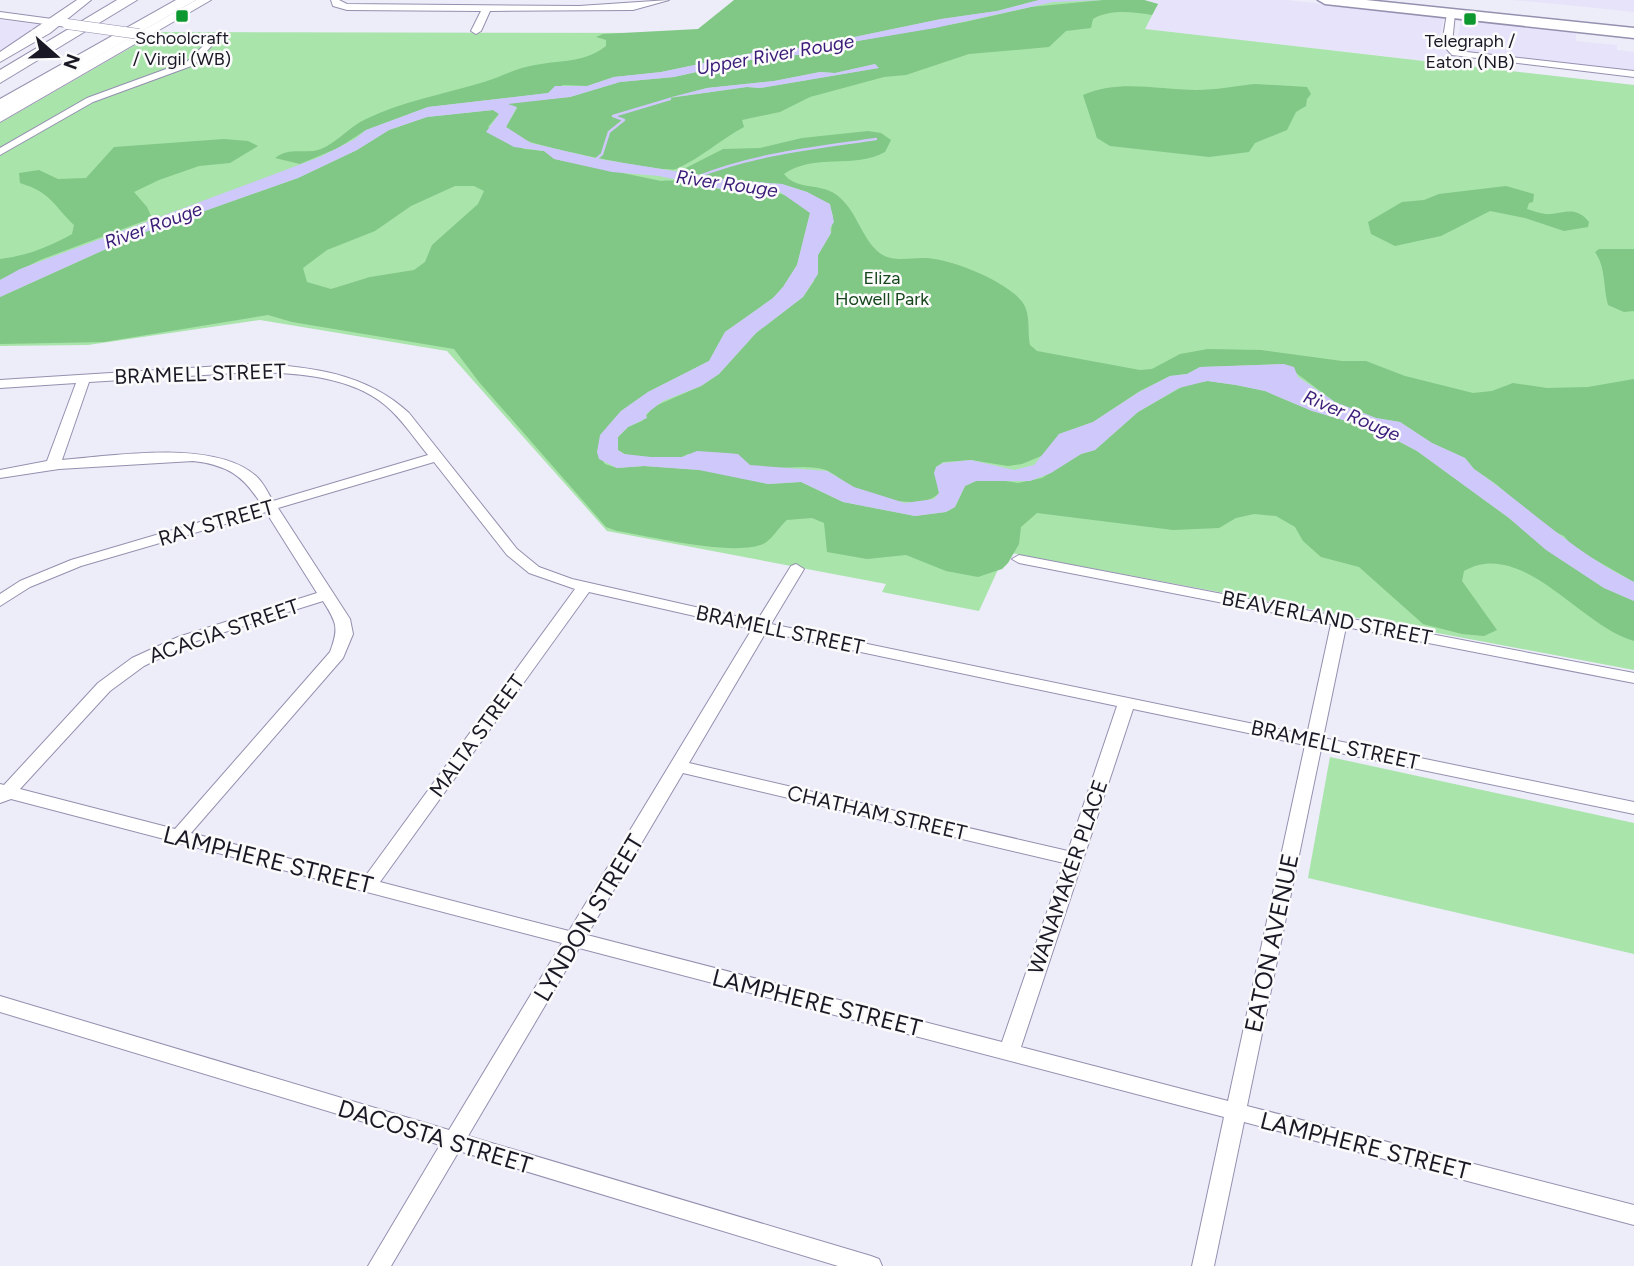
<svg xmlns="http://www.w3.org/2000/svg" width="1634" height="1266" font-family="Figtree,sans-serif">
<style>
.built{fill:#e6e3fb}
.green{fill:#a9e4ab}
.forest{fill:#81c785;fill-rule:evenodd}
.water{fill:#cfc8fb}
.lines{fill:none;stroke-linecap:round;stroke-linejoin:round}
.stream{stroke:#cfc8fb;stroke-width:2.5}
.street-casing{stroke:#9490af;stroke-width:2}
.secondary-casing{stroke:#9490af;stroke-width:2}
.primary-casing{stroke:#9490af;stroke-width:3}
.highway-casing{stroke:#9490af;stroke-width:2}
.street{fill:#fff;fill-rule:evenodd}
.secondary{fill:#fff;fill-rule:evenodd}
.primary{fill:#fff;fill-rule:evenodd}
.highway{fill:#fff;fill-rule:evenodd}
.street-bridge-casing{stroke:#9490af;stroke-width:11;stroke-linecap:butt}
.street-bridge{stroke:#fff;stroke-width:10}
.poi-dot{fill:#0d982f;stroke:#fbfbfb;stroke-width:2.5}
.labels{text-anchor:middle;stroke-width:5;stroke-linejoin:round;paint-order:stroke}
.far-poi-label{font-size:18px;fill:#1a1824;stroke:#fbfbfb}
.far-park-label{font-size:18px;fill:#16471c;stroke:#fbfbfb}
.far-water-label{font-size:19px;font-style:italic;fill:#3a1b78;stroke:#fbfbfb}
.street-label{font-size:21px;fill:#1a1824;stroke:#fbfbfb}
.near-street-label{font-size:24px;fill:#1a1824;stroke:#fbfbfb}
</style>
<rect width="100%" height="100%" fill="#edecf9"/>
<!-- built -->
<g class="built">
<polygon points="1144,0 1286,0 1444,17 1438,47 1456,56 1455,64 1144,29 1157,4"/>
<polygon points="1513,0 1634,0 1634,12 1557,4"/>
<polygon points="0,20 43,25 0,52"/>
<polygon points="1461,20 1576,33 1576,41 1617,45 1617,50 1634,52 1634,71 1455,52"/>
</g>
<!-- green -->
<g class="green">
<polygon points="736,0 1144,0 1158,4 1145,29 1634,85 1634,670 1006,552 979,611 882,592 886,584 607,531 447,351 260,320 88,345 0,346 0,123 158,32 700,33"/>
<polygon points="1330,757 1634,823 1634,954 1308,878"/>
</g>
<!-- forest -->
<g class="forest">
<path d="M734,0H1039L997,11L941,19L806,47L753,53L661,72L614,77L587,86L563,85L549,93L428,107L366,130L338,148L300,164L275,158C290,146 305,155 321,149C338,142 350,126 366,119C403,101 445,94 484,82C501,77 516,68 535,65C561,60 584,63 606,46V40L596,37L603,34L698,29Z"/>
<path d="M1103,0H1144L1158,4L1152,15C1132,12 1111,9 1093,19L1091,28L1066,31L1049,47L969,54L906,75L884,77L810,97L780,112L742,120L744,127C720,140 701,158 676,169C665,173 544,148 528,141C520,138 513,132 506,127L517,108L507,104L515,102L570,97L620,82L674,77L768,56L799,55L840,44L965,22L1031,7ZM875,64L878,68L760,88L747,87L669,98L707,88L774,81L820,72L835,73Z"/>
<path d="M1255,84L1307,87L1311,94L1307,99L1306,106L1296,112L1287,130L1255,143L1249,152L1209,157L1110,146L1097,138L1083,95C1120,79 1158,90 1196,90C1216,90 1236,86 1255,84Z"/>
<path d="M493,110L499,114L488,127L524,149L544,151L555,159L661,181C685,179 696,185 719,189C756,195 780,181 810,213L797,265L783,287L773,298L725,332L709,361L648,392L621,411L608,426L597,452L605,464L617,468L644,466L715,471L768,484L801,482L843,502L915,516L946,512L955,507L965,486L976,481L994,479L1018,483L1042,478L1081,454L1095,450L1138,412L1187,384L1208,381L1236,385L1265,391L1312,411L1377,430L1417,451L1509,518L1547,550L1604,588L1634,601V641C1581,627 1522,537 1464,571L1462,581L1497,630L1484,636L1462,634L1423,624L1359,567L1321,557L1303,541L1295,527L1276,516L1254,514L1236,518L1219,528L1173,530L1037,513L1021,527L1019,544L1008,563L1002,569L978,577L946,571L906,555L867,559L827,552L824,523L812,518L787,520C780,526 772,539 765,543C739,558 649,536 617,531L606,527L479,382L454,349L292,322L268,315L104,342L0,344V297L137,235L298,178L357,150L389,130L427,117ZM455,186H474L484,191L478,204L432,245L425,262L414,270L370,277L331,289L307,282L303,268L327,250L375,231L411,206Z"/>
<path d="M868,131L881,133L891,140L885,152C855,169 813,153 784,174C795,189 817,184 832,192C857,206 860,239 881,254C893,262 910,258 923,258C948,257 1009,282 1023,303C1031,315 1027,331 1030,345L1037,351L1140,370L1152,369L1180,354L1208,349L1261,350L1342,361H1366L1405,376L1473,393L1492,391L1513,383L1547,388L1588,387L1634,379V582L1573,547L1564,536L1547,528L1496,484L1474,469L1465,458L1432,443L1400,422L1376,418L1335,402L1284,364L1200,367L1187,374L1170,376L1140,391L1093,422L1059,434L1046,454L1022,464L1008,466L971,460L943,462L936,467L939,493C923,511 872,498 853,487C844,482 835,474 826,470C807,464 786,469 767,468C741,466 714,459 688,454L682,457C663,457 634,462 618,450V437L628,427L642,421L653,407L701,386L719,374L756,333L803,297L814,281L818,255L831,233L833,216L829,204L807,192L782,184L730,180L680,171L723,149L760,148L802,138Z"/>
<path d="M224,139L248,141L258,146L230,163L199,166L159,180L134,192L147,207L152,218L40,260L0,280V259C26,256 49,247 72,234L74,225C52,204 52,193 20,183L19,173L39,170L58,179L86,178L114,147Z"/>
<path d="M1506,186L1534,194L1533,202L1529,203L1527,209C1534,211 1543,215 1551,214C1567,212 1577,207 1589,222L1588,227L1564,231L1525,218L1490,211L1441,236L1395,246L1371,234L1368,222L1402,202L1424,200L1439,194Z"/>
<path d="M1599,249H1634V311L1624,312L1608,305C1603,287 1606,267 1595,252Z"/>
</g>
<!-- water -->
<g class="water">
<path d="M1039,0H1103L1053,2L935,28L840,44L799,55L768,56L674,77L620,82L570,97L508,104L517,107L506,127L531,143L599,159L730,180L782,184L807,192L830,204L834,222L830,228L831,233L818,255V274L803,297L756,333L719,374L701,386L663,401L646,414L647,418L628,427L618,437V450L624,454L651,457H682L697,451L727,453L738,454L750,465L827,471L854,487L905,503L934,499L939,493L934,473L936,467L943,463L971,460L1014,470L1034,465L1059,434L1093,422L1139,392L1170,376L1187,374L1200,367L1284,364L1294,367L1298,377L1335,402L1376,418L1400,422L1432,443L1465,458L1474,469C1529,507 1574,553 1634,582V601L1604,588L1546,550L1509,518L1417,451L1377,430L1312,411L1265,391L1236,385L1207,381L1179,388L1138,412L1095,450L1081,454L1051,473L1030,481H976L965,486L955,507L946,512L915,516L843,502L801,482L768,484L699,470L644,466L617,468L599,459L597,452L600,435L621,411L648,392L709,361L725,332L773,298L783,287L797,265L810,213L780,192L721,189L659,176L612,172L554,159L544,151L514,147L486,132L499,114L493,110L427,117L389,130L357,150L298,178L137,235L0,297V280L20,269L320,157L355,139L366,130L428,107L548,93L555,86H587L614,77L661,72L752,53L806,47L941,19L997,11Z"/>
<polygon points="875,64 879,68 760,88 747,87 668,98 707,88 774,81 820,72 835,73"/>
</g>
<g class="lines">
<!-- stream -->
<g class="stream">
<polyline points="594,161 602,154 609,132 624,120 613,116 670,99"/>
<path d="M697,177C754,154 815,148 876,139"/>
</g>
<!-- street casing -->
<g class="street-casing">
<g id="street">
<polygon points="331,0 339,0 347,4 579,6 669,0 633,10 490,11 481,31 476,34 471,31 481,11 347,10 333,6"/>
<polygon points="1451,10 1455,13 1452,44 1458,51 1634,71 1634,77 1452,55 1442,44 1447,13"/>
<polygon points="0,12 67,21 71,24 67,27 0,18"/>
<polygon points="212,37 217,40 194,65 93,102 0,155 0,148 87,98 188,61"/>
<path d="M253,364C309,366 366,373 409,413L517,549L539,567L572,579L757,621L791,566L796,564L804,569L771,624L1307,735L1331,624L1019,563L1012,559L1019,555L1634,673V683L1346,627L1323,738L1634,802V814L1321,749L1247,1106L1634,1205V1225L1244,1122L1214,1266H1192L1224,1117L579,948L468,1136L871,1256L879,1259L882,1266H838L459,1151L391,1266H368L440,1145L0,1012V996L449,1130L562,943L11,799L0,803V784L4,785L98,683L132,658L178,637L317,593L266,512L81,566L30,587L0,606V594L20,581L71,560L261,504C243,475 227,465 193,461L59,469L0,478V470L47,461L76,383L0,388V380ZM253,372C296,373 350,376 385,405C402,419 414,438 428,455L273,501C268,493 264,484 258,478C218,438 114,456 62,460L89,382ZM434,462L507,555L529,573L575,589L364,878L191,833L343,658L353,634L350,619L278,508ZM589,592L752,629L569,931L380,882ZM323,601C337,623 339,628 330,652L175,829L20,789L110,691L144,666L190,643ZM766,632L1117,706L1068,851L689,763ZM1133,709L1305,745L1228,1101L1021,1047ZM683,773L1064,863L1002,1042L587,935Z"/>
</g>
</g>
<!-- secondary casing -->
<g class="secondary-casing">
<g id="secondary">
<polygon points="77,0 91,0 50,33 0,62 0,52"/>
<polygon points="196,0 211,0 0,122 0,112"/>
</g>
</g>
<!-- primary casing -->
<g class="primary-casing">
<polygon id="primary" points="1318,0 1366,0 1634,28 1634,38 1325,4"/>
</g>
<!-- highway casing -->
<g class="highway-casing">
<g id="highway">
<polygon points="117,0 137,0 0,83 0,70"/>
<polygon points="176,0 196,0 0,113 0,99"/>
</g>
</g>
<!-- street -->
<use href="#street" class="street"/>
<!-- secondary -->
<use href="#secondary" class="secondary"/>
<!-- primary -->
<use href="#primary" class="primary"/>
<!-- highway -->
<use href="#highway" class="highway"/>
<!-- street-bridge casing -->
<g class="street-bridge-casing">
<polyline id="street-bridge" points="67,24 139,34"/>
</g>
<!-- street-bridge -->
<use href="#street-bridge" class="street-bridge"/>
</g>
<!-- markers -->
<g class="poi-dot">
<rect x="175" y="9" width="14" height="14" rx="3.5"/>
<rect x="1463" y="12" width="14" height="14" rx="3.5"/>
</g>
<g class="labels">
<!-- far-poi labels -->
<g class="far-poi-label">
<text x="182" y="44">Schoolcraft<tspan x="182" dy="21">/ Virgil (WB)</tspan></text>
<text x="1470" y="47">Telegraph /<tspan x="1470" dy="21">Eaton (NB)</tspan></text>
</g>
<!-- far-park labels -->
<g class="far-park-label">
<text x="882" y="284">Eliza<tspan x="882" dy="21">Howell Park</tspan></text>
</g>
<!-- far-water labels -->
<g class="far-water-label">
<text transform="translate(775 54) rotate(-10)" y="7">Upper River Rouge</text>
<text transform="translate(727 183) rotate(8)" y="7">River Rouge</text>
<text transform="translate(153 225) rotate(-20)" y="7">River Rouge</text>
<text transform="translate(1352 415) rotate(23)" y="7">River Rouge</text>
</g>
<!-- street labels -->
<g class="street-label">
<text transform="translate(200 374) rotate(-2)" y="7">BRAMELL STREET</text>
<text transform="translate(216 523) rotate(-16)" y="7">RAY STREET</text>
<text transform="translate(1327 618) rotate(11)" y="7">BEAVERLAND STREET</text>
<text transform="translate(780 630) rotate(12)" y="7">BRAMELL STREET</text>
<text transform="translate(224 631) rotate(-19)" y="7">ACACIA STREET</text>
<text transform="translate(477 736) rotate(-54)" y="7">MALTA STREET</text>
<text transform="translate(1335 745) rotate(12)" y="7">BRAMELL STREET</text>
<text transform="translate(877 813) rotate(13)" y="7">CHATHAM STREET</text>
<text transform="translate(1068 877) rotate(-71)" y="7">WANAMAKER PLACE</text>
</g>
<!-- near-street labels -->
<g class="near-street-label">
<text transform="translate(268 860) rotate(14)" y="8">LAMPHERE STREET</text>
<text transform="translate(589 918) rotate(-59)" y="8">LYNDON STREET</text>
<text transform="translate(1272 943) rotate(-78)" y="8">EATON AVENUE</text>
<text transform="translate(817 1003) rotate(14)" y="8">LAMPHERE STREET</text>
<text transform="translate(435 1137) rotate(17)" y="8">DACOSTA STREET</text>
<text transform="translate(1365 1146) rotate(14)" y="8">LAMPHERE STREET</text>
</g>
</g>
<!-- north arrow -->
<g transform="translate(56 56) rotate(110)" stroke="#fbfbfb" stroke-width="5" paint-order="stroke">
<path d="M0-5L12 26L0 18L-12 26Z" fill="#1a1824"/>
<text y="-10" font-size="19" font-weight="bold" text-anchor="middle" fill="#1a1824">N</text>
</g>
</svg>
